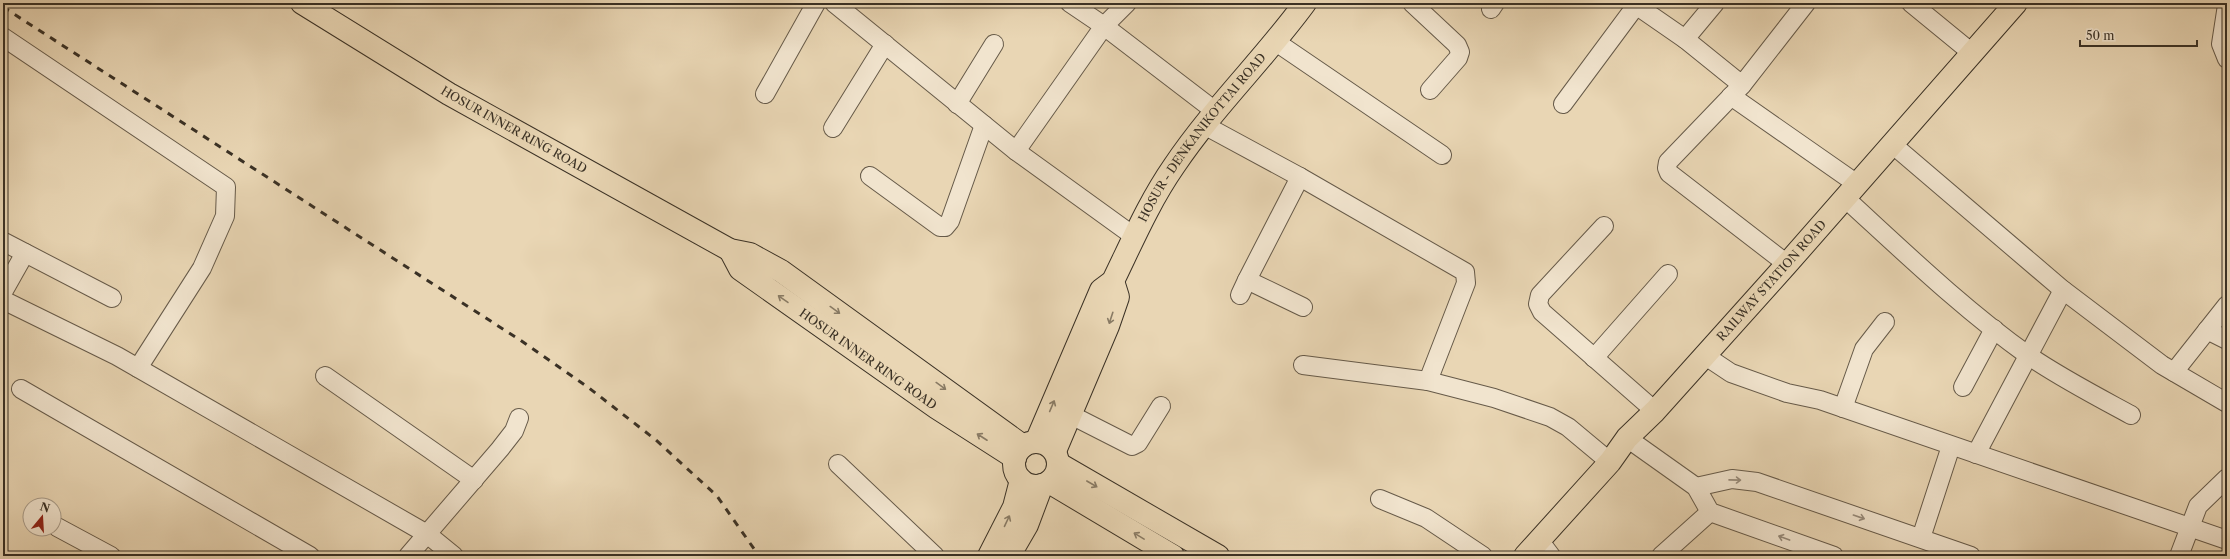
<svg xmlns="http://www.w3.org/2000/svg" width="2230" height="559" font-family="'Libre Caslon Text',serif">
<style>
.lines{fill:none;stroke-linecap:round;stroke-linejoin:round}
.minor-casing{stroke:#665a49;stroke-width:20}
.major-casing{stroke:#3a3125;stroke-width:24}
.minor{stroke:#f1e4ce;stroke-width:18}
.major{stroke:#e9d6b4;stroke-width:22}
.rail{stroke:#3a3125;stroke-width:3;stroke-dasharray:7 7;stroke-linecap:butt}
.oneway{stroke:#897b65}
.oneway2{stroke:#968a7a}
.labels{text-anchor:middle;stroke-width:3;stroke-linejoin:round;paint-order:stroke}
.street-label{font-size:12px;fill:#3a3125;stroke:#f1e4ce}
</style>
<rect width="100%" height="100%" fill="#e9d6b4"/>
<filter id="stains"><feTurbulence type="fractalNoise" baseFrequency=".005" numOctaves="4"/><feColorMatrix values="0 0 0 0 .2 0 0 0 0 .09 0 0 0 0 .02 0 0 0 .5 -.17"/></filter>
<radialGradient id="worn" r=".72"><stop offset=".6" stop-color="#630" stop-opacity="0"/><stop offset="1" stop-color="#630" stop-opacity=".3"/></radialGradient>
<g class="lines">
<!-- minor casing -->
<g class="minor-casing">
<g id="minor">
<polyline points="834,3 1016,151 1135,237"/>
<polyline points="1070,3 1104,26 1215,111"/>
<polyline points="1412,3 1457,45 1460,52 1458,58 1430,90"/>
<polyline points="1633,3 1685,39 1742,85 1806,3"/>
<polyline points="1911,3 1972,53"/>
<polyline points="2227,5 2221,44 2227,59"/>
<polyline points="1491,9 1495,3"/>
<polyline points="3,37 226,187 225,216 202,268 138,368"/>
<polyline points="1685,39 1715,3"/>
<polyline points="1276,42 1442,155"/>
<polyline points="1742,85 1668,162 1667,168 1669,173 1787,264"/>
<polyline points="765,94 816,3"/>
<polyline points="1731,96 1857,184"/>
<polyline points="957,104 994,44"/>
<polyline points="1563,104 1638,3"/>
<polyline points="1204,125 1300,177 1465,272 1466,283 1428,381"/>
<polyline points="833,128 885,44"/>
<polyline points="1892,144 2063,290 2162,365 2227,403"/>
<polyline points="1016,151 1104,26 1127,3"/>
<polyline points="870,176 940,227 945,227 950,221 984,125"/>
<polyline points="1300,177 1247,280 1303,307"/>
<path d="M1845,198C1904,252 1963,309 2029,356C2061,378 2096,396 2131,415"/>
<polyline points="1604,226 1540,295 1538,304 1542,312 1655,411"/>
<polyline points="4,242 112,298"/>
<polyline points="3,292 25,253"/>
<polyline points="1240,295 1247,280"/>
<polyline points="3,300 117,356 427,534 454,556"/>
<polyline points="2207,330 2227,340"/>
<polyline points="1704,355 1731,373 1787,393 1820,400 2227,540"/>
<polyline points="1594,358 1668,274"/>
<polyline points="1303,365 1428,381 1494,398 1550,417 1568,427 1610,462"/>
<polyline points="2174,372 2227,305"/>
<polyline points="325,376 474,480"/>
<polyline points="1963,387 1994,329"/>
<polyline points="21,389 310,556"/>
<polyline points="1843,408 1864,349 1885,322"/>
<polyline points="1071,415 1132,446 1138,443 1161,406"/>
<polyline points="1627,438 1696,487 1710,512 1834,556"/>
<polyline points="1976,454 2063,290"/>
<polyline points="838,464 935,556"/>
<polyline points="1696,487 1732,479 1757,482 1971,556"/>
<polyline points="1380,499 1426,518 1483,556"/>
<polyline points="57,527 111,556"/>
<polyline points="1921,538 1951,446"/>
<polyline points="1539,540 1551,556"/>
<polyline points="408,556 500,449 514,431 519,418"/>
<polyline points="1661,556 1710,512"/>
<polyline points="2179,556 2198,506 2227,478"/>
</g>
</g>
<!-- major casing -->
<g class="major-casing">
<g id="major">
<path id="s1" d="M302,3L449,94L730,250L750,254L781,271L1023,446"/>
<path id="s2" d="M730,250L740,269L937,408L1015,458"/>
<circle cx="1036" cy="464" r="22"/>
<path id="s3" d="M1036,442L1101,290L1113,281C1132,242 1149,202 1174,166C1213,108 1264,59 1305,3"/>
<polyline points="1055,451 1108,326 1118,297 1113,281"/>
<polyline points="1059,464 1218,556"/>
<polyline points="1049,482 1173,556"/>
<polyline points="989,556 1014,507 1021,480"/>
<polyline points="1009,556 1027,525 1042,485"/>
<path id="s4" d="M1525,556L1610,462L1627,438L1655,411L1787,264L2016,3"/>
</g>
</g>
<!-- minor -->
<use href="#minor" class="minor"/>
<!-- major -->
<use href="#major" class="major"/>
<!-- rail -->
<polyline class="rail" points="3,7 520,340 589,388 656,440 717,496 759,556"/>
</g>
<!-- one-way arrows -->
<defs><path id="oneway-shaft" d="M-6 0H5M1.5-3L5.5 0L1.5 3" fill="none" stroke-width="1.6" stroke-linecap="round" stroke-linejoin="round"/></defs>
<g class="oneway">
<use href="#oneway-shaft" transform="translate(783 299) rotate(-145)"/>
<use href="#oneway-shaft" transform="translate(835 310) rotate(36)"/>
<use href="#oneway-shaft" transform="translate(1111 318) rotate(108)"/>
<use href="#oneway-shaft" transform="translate(941 386) rotate(36)"/>
<use href="#oneway-shaft" transform="translate(1052 406) rotate(-67)"/>
<use href="#oneway-shaft" transform="translate(982 437) rotate(-147)"/>
<use href="#oneway-shaft" transform="translate(1092 484) rotate(30)"/>
<use href="#oneway-shaft" transform="translate(1007 521) rotate(-65)"/>
<use href="#oneway-shaft" transform="translate(1139 536) rotate(-149)"/>
</g>
<g class="oneway2">
<use href="#oneway-shaft" transform="translate(1735 480) rotate(1)"/>
<use href="#oneway-shaft" transform="translate(1859 517) rotate(19)"/>
<use href="#oneway-shaft" transform="translate(1784 538) rotate(-160)"/>
</g>
<g class="labels">
<!-- street labels -->
<g class="street-label">
<text dy="4" stroke="none"><textPath href="#s1" startOffset="247">HOSUR INNER RING ROAD</textPath></text>
<text dy="4" stroke="none"><textPath href="#s3" startOffset="350">HOSUR - DENKANIKOTTAI ROAD</textPath></text>
<text dy="4" stroke="none"><textPath href="#s4" startOffset="370">RAILWAY STATION ROAD</textPath></text>
<text dy="4" stroke="none"><textPath href="#s2" startOffset="178">HOSUR INNER RING ROAD</textPath></text>
</g>
</g>
<!-- margin -->
<rect width="2230" height="559" fill="none" stroke="#e9d6b4" stroke-width="16"/>
<rect x="4" y="4" width="2222" height="551" fill="none" stroke="#3a3125" stroke-width="2"/>
<rect x="8" y="8" width="2214" height="543" fill="none" stroke="#3a3125"/>
<!-- north arrow -->
<g transform="translate(42 517) rotate(18)"><circle r="19" fill="#f1e4ce" stroke="#a89c8a"/>
<path d="M0-3L7 15L0 10L-7 15Z" fill="#8f2418"/>
<text y="-6" font-size="11" font-weight="bold" text-anchor="middle" fill="#3a3125">N</text>
</g>
<!-- scale -->
<path d="M2080 40v6h117v-6" fill="none" stroke="#3a3125" stroke-width="2"/>
<text x="2086" y="40" font-size="12" fill="#3a3125" stroke="#f1e4ce" stroke-width="3" paint-order="stroke">50 m</text>
<rect width="100%" height="100%" filter="url(#stains)"/>
<rect width="100%" height="100%" fill="url(#worn)"/>
</svg>
